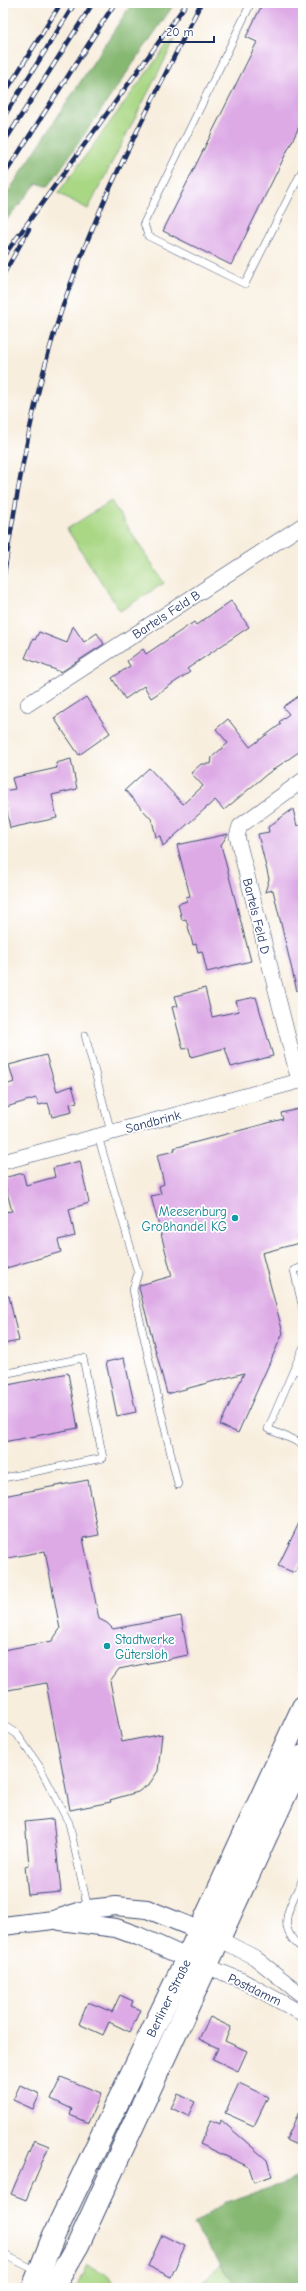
<svg xmlns="http://www.w3.org/2000/svg" width="306" height="2291" font-family="'Comic Neue',sans-serif">
<style>
.green{fill:#a9d784;stroke:#628371}
.forest{fill:#86b872;stroke:#507468}
.building{fill:#ddaae6}
.lines{fill:none;stroke-linecap:round;stroke-linejoin:round}
.service-casing{stroke:#3c4c71;stroke-width:8}
.minor-casing{stroke:#3c4c71;stroke-width:16}
.tertiary-casing{stroke:#3c4c71;stroke-width:20}
.primary-casing{stroke:#3c4c71;stroke-width:24}
.service{stroke:#fff;stroke-width:7}
.minor{stroke:#fff;stroke-width:15}
.tertiary{stroke:#fff;stroke-width:18}
.primary{stroke:#fff;stroke-width:22}
.rail-casing{stroke:#1b2f5e;stroke-width:4.5}
.rail{stroke:#fff;stroke-width:3;stroke-dasharray:9;stroke-linecap:butt}
.culture-dot{fill:#0f9aa8;stroke:#fff;stroke-width:1.5}
.labels{text-anchor:middle;stroke-width:3.5;stroke-linejoin:round;paint-order:stroke}
.street-label{font-size:13px;fill:#1b2f5e;stroke:#fff}
.culture-label{font-size:13px;fill:#0d838f;stroke:#fff;text-anchor:end}
</style>
<rect width="100%" height="100%" fill="#fff"/>
<filter id="ink" filterUnits="userSpaceOnUse"><feTurbulence type="fractalNoise" baseFrequency=".025" numOctaves="2"/><feDisplacementMap in="SourceGraphic" scale="8" xChannelSelector="R" yChannelSelector="G"/><feConvolveMatrix kernelMatrix="1 2 1 2 8 2 1 2 1" color-interpolation-filters="sRGB"/></filter>
<filter id="wash" filterUnits="userSpaceOnUse"><feTurbulence type="fractalNoise" baseFrequency=".012" numOctaves="4" result="noise"/><feDisplacementMap in="SourceGraphic" scale="16" xChannelSelector="R" yChannelSelector="G"/><feGaussianBlur stdDeviation="0.9" result="paint"/><feColorMatrix in="noise" values="0 0 0 0 0 0 0 0 0 0 0 0 0 0 0 0 0 1.4 0 .05"/><feComposite in="paint" operator="in"/></filter>
<g filter="url(#wash)">
<rect width="100%" height="100%" fill="#f8eede"/>
<!-- green -->
<g class="green">
<polygon points="175,40 88,209 58,193 167,45"/>
<polygon points="111,501 164,583 120,611 67,529"/>
<polygon points="88,2265 108,2275 116,2288 77,2288"/>
<polygon points="220,2265 237,2288 196,2288"/>
</g>
<!-- forest -->
<g class="forest">
<polygon points="132,3 175,3 48,187 37,183 3,224 3,200"/>
<polygon points="303,2177 303,2288 237,2288 193,2225 226,2202"/>
</g>
<g id="blocks">
<!-- building -->
<g class="building">
<polygon points="263,3 303,3 303,119 231,265 163,231 257,42 246,37"/>
<polygon points="231,601 249,627 187,669 190,672 151,698 144,686 125,699 112,678 130,666 127,661 143,649 146,654 194,622 196,625"/>
<polygon points="73,626 84,642 97,633 104,644 61,672 25,658 33,639 35,640 39,632 67,643"/>
<polygon points="303,693 303,749 267,774 224,810 215,800 163,846 160,836 156,837 152,820 125,790 149,768 183,804 203,786 191,773 201,764 211,764 212,757 228,743 216,729 228,719 250,747 281,724 279,722 289,714 283,707"/>
<polygon points="86,697 110,733 79,755 54,718"/>
<polygon points="71,759 77,789 52,795 57,818 10,828 3,791 15,789 12,778 57,768 56,763"/>
<polygon points="293,809 297,826 303,824 303,990 297,991 273,890 265,892 269,879 258,834 269,832 268,827"/>
<polygon points="228,834 221,845 251,961 207,972 202,951 198,952 196,944 193,945 186,919 182,920 178,904 187,901 186,897 190,896 177,845"/>
<polygon points="205,988 212,1017 239,1011 236,1001 256,997 273,1056 231,1067 225,1048 191,1057 189,1048 183,1049 172,1007 178,1006 175,996"/>
<polygon points="46,1055 57,1091 72,1086 77,1102 70,1104 72,1112 52,1117 48,1103 39,1105 36,1098 3,1108 3,1086 14,1082 9,1065"/>
<polygon points="303,1108 303,1242 262,1253 283,1333 238,1433 220,1425 244,1373 167,1394 139,1288 140,1285 172,1276 151,1196 161,1194 159,1186 164,1184 157,1155 175,1151 174,1148 283,1119 281,1113"/>
<polygon points="80,1161 89,1203 69,1209 75,1236 58,1240 61,1252 3,1269 3,1212 12,1211 3,1178 23,1173 26,1185 55,1177 53,1168"/>
<polygon points="3,1296 9,1296 19,1341 3,1344"/>
<polygon points="124,1358 136,1412 117,1416 106,1362"/>
<polygon points="68,1373 78,1428 3,1442 3,1386"/>
<polygon points="88,1480 99,1535 83,1538 99,1619 107,1623 113,1629 181,1616 188,1655 119,1669 110,1681 122,1742 162,1734 158,1771 150,1783 138,1792 110,1800 111,1802 70,1810 46,1683 3,1691 3,1650 52,1641 60,1629 45,1551 3,1559 3,1496"/>
<polygon points="303,1515 303,1555 295,1573 278,1566"/>
<polygon points="53,1819 61,1892 28,1895 25,1866 29,1865 25,1822"/>
<polygon points="120,1995 133,2001 131,2006 140,2010 130,2032 109,2022 103,2035 79,2024 88,2002 112,2012"/>
<polygon points="210,2017 231,2027 225,2041 247,2051 238,2071 213,2059 218,2048 199,2039"/>
<polygon points="61,2077 101,2093 88,2123 70,2115 72,2109 51,2099"/>
<polygon points="239,2083 268,2097 254,2126 225,2113"/>
<polygon points="20,2085 40,2094 33,2109 13,2100"/>
<polygon points="178,2094 195,2102 188,2116 171,2108"/>
<polygon points="303,2103 303,2148 286,2140"/>
<polygon points="211,2120 220,2124 221,2120 267,2160 272,2176 254,2182 249,2167 200,2144"/>
<polygon points="34,2140 49,2146 26,2200 11,2194"/>
<polygon points="162,2235 185,2246 171,2277 148,2266"/>
</g>
</g>
</g>
<g filter="url(#ink)">
<use href="#blocks" fill-opacity="0" stroke="#3c4c71" stroke-width="1"/>
<g class="lines">
<!-- service casing -->
<g class="service-casing">
<g id="service">
<polyline points="251,3 144,223 148,236 245,284 303,169"/>
<polyline points="85,1035 111,1132"/>
<polyline points="98,1136 138,1273 133,1290 178,1485"/>
<polyline points="303,1267 294,1270 303,1309"/>
<polyline points="303,1348 268,1429 303,1444"/>
<polyline points="294,1370 303,1373"/>
<polyline points="3,1374 83,1358 103,1458 3,1478"/>
<polyline points="3,1725 17,1734 39,1766 69,1823 88,1909"/>
<path d="M303,1878C291,1906 273,1927 303,1949"/>
<polyline points="3,2254 37,2271"/>
</g>
</g>
<!-- minor casing -->
<g class="minor-casing">
<g id="minor">
<polyline points="28,704 303,525"/>
<polyline points="299,1081 237,836 240,826 303,780"/>
<polyline points="3,1162 303,1080"/>
<polyline points="219,1939 254,1957 303,1996"/>
<polyline points="206,1966 241,1980 303,2014"/>
</g>
</g>
<!-- tertiary casing -->
<g class="tertiary-casing">
<g id="tertiary">
<polyline points="60,1921 116,1928 138,1936 198,1963"/>
<polyline points="3,1926 53,1920 88,1909 116,1906 147,1909 211,1935"/>
</g>
</g>
<!-- primary casing -->
<g class="primary-casing">
<g id="primary">
<polyline points="33,2288 54,2235 187,1958 303,1707"/>
<polyline points="53,2288 78,2245 303,1756"/>
</g>
</g>
<!-- service -->
<use href="#service" class="service"/>
<!-- minor -->
<use href="#minor" class="minor"/>
<!-- tertiary -->
<use href="#tertiary" class="tertiary"/>
<!-- primary -->
<use href="#primary" class="primary"/>
<!-- rail casing -->
<g class="rail-casing">
<g id="rail">
<polyline points="3,96 61,3"/>
<polyline points="3,118 75,3"/>
<polyline points="3,144 93,3"/>
<polyline points="3,177 115,3"/>
<polyline points="3,257 187,3"/>
<polyline points="3,275 29,229"/>
<path d="M3,580C19,480 35,381 70,286C105,188 155,96 201,3"/>
</g>
</g>
<!-- rail -->
<use href="#rail" class="rail"/>
</g>
</g>
<!-- markers -->
<g class="culture-dot">
<circle cx="235" cy="1218" r="4"/>
<circle cx="107" cy="1646" r="4"/>
</g>
<g class="labels">
<!-- street labels -->
<g class="street-label">
<text transform="translate(166 614) rotate(-33)" y="5">Bartels Feld B</text>
<text transform="translate(257 916) rotate(76)" y="5">Bartels Feld D</text>
<text transform="translate(153 1121) rotate(-15)" y="5">Sandbrink</text>
<text transform="translate(255 1989) rotate(26)" y="5">Postdamm</text>
<text transform="translate(168 1998) rotate(-64)" y="5">Berliner Straße</text>
</g>
<!-- culture labels -->
<g class="culture-label">
<text x="227" y="1216">Meesenburg<tspan x="227" dy="15">Großhandel KG</tspan></text>
<text x="115" y="1644" text-anchor="start">Stadtwerke<tspan x="115" dy="15">Gütersloh</tspan></text>
</g>
</g>
<!-- margin -->
<rect width="306" height="2291" fill="none" stroke="#fff" stroke-width="16"/>
<!-- scale -->
<path d="M160 36v6h54v-6" fill="none" stroke="#1b2f5e" stroke-width="2"/>
<text x="166" y="36" font-size="12" fill="#1b2f5e" stroke="#ffffff" stroke-width="3" paint-order="stroke">20 m</text>
</svg>
